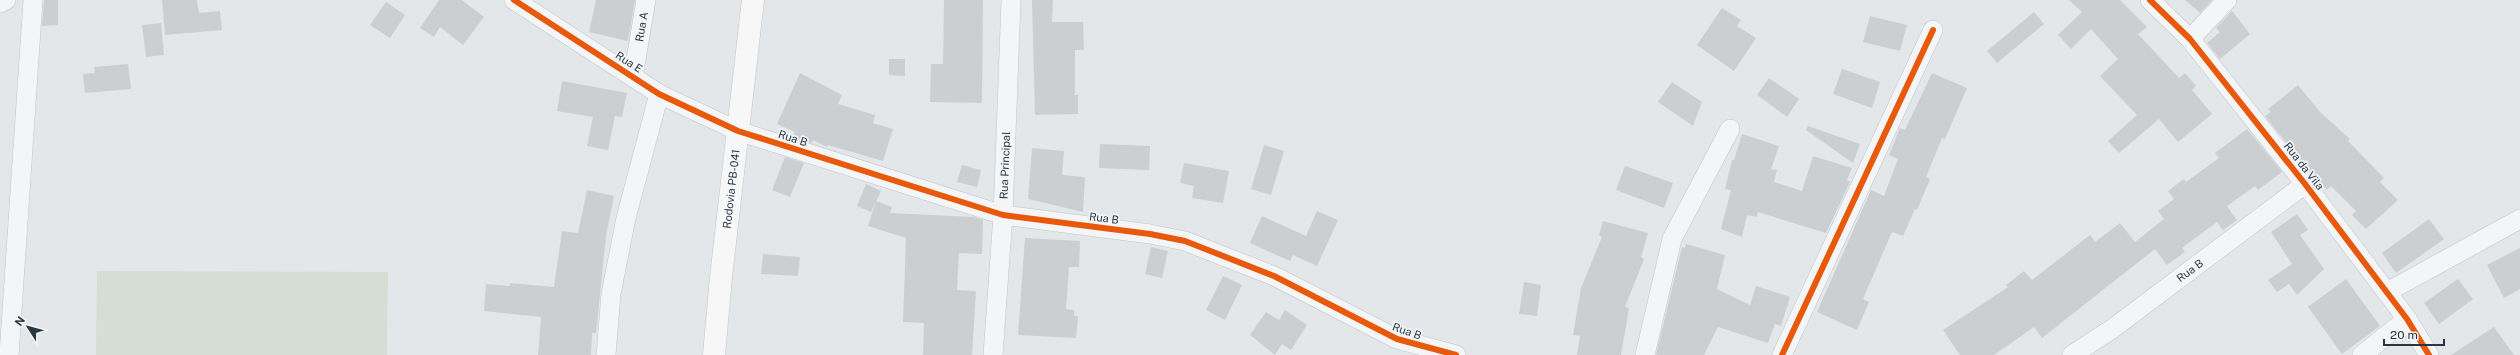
<svg xmlns="http://www.w3.org/2000/svg" width="2520" height="355" font-family="'Public Sans',sans-serif">
<style>
.green{fill:#d6ddd4}
.building{fill:#cccfd2}
.lines{fill:none;stroke-linecap:round;stroke-linejoin:round}
.minor-casing{stroke:#c2c5c7;stroke-width:20}
.secondary-casing{stroke:#c2c5c7;stroke-width:23}
.minor{stroke:#f3f5f6;stroke-width:19}
.secondary{stroke:#f7f7f7;stroke-width:22}
.cycleway-casing{stroke:#f2f5f8;stroke-width:8}
.cycleway{stroke:#e8590c;stroke-width:6}
.labels{text-anchor:middle;stroke-width:3.5;stroke-linejoin:round;paint-order:stroke}
.street-label{font-size:11px;fill:#293644;stroke:#f2f5f8}
</style>
<rect width="100%" height="100%" fill="#e4e7e9"/>
<!-- green -->
<polygon class="green" points="97,271 388,272 387,355 96,355"/>
<!-- building -->
<g class="building">
<polygon points="44,0 58,0 58,25 42,26"/>
<polygon points="162,0 197,0 199,13 220,11 222,30 165,35"/>
<polygon points="439,0 462,0 484,17 463,45 440,27 434,37 420,28"/>
<polygon points="596,0 635,0 628,41 589,32"/>
<polygon points="944,0 983,0 982,103 930,102 931,64 943,64"/>
<polygon points="1032,0 1053,0 1052,22 1083,22 1084,50 1075,50 1075,95 1078,95 1078,114 1035,115"/>
<polygon points="2069,0 2120,0 2147,27 2138,34 2179,78 2185,73 2196,86 2192,90 2212,114 2178,142 2159,119 2119,153 2108,141 2137,115 2100,76 2118,59 2091,29 2071,49 2058,35 2082,12"/>
<polygon points="2185,0 2212,0 2200,13"/>
<polygon points="386,2 405,15 390,38 370,25"/>
<polygon points="1722,8 1741,20 1737,26 1756,38 1734,71 1697,45"/>
<polygon points="2232,11 2250,34 2220,59 2207,43 2220,32 2216,28"/>
<polygon points="2034,12 2044,24 1997,63 1987,51"/>
<polygon points="1870,16 1907,25 1900,51 1863,42"/>
<polygon points="161,23 164,55 146,57 142,25"/>
<polygon points="889,59 905,59 905,76 889,75"/>
<polygon points="128,64 131,89 85,93 83,74 95,73 94,67"/>
<polygon points="1842,69 1880,82 1872,108 1833,94"/>
<polygon points="800,73 842,95 838,104 875,115 873,123 893,129 883,161 828,145 827,147 813,140 812,143 793,137 795,132 777,124"/>
<polygon points="1932,73 1967,88 1945,139 1942,138 1926,177 1930,179 1917,210 1915,209 1903,236 1892,232 1863,299 1869,302 1857,330 1817,312 1871,190 1884,196 1898,159 1889,155 1900,128 1905,130"/>
<polygon points="1769,78 1799,99 1787,117 1757,95"/>
<polygon points="562,81 627,93 622,117 615,116 608,150 587,146 593,117 557,111"/>
<polygon points="1672,82 1702,102 1693,126 1658,102"/>
<polygon points="2298,85 2320,112 2350,139 2348,141 2384,178 2380,182 2398,200 2366,229 2352,215 2356,211 2331,186 2327,190 2313,176 2265,116 2271,112 2268,109"/>
<polygon points="1808,126 1860,144 1853,163 1806,130"/>
<polygon points="2247,129 2282,172 2258,190 2255,186 2227,206 2237,220 2223,230 2217,222 2182,248 2185,252 2167,265 2155,249 2042,338 2034,327 1994,355 1960,355 1943,330 2008,287 2006,285 2024,271 2032,280 2090,235 2095,242 2120,223 2135,242 2164,219 2158,211 2174,199 2168,191 2184,179 2186,182 2219,158 2215,153"/>
<polygon points="1742,134 1779,146 1771,169 1777,170 1774,182 1802,191 1813,156 1852,168 1847,180 1850,182 1826,233 1758,212 1757,217 1747,215 1742,237 1721,229 1731,190 1725,189 1732,160 1734,160"/>
<polygon points="1100,144 1150,146 1149,170 1099,168"/>
<polygon points="1264,145 1284,151 1271,195 1251,189"/>
<polygon points="1032,148 1064,151 1062,175 1085,177 1083,212 1028,199"/>
<polygon points="785,157 804,163 790,197 772,190"/>
<polygon points="1184,163 1229,171 1223,203 1192,198 1194,186 1180,183"/>
<polygon points="962,165 981,170 977,187 957,182"/>
<polygon points="1625,166 1673,183 1664,208 1616,190"/>
<polygon points="866,184 881,191 871,212 857,206"/>
<polygon points="587,190 614,196 606,236 596,333 592,333 591,355 538,355 541,317 484,311 486,284 510,286 510,283 554,287 562,231 578,233"/>
<polygon points="876,201 892,207 890,213 974,217 983,220 982,254 959,253 957,290 976,291 972,355 923,355 924,323 903,322 906,238 868,226"/>
<polygon points="1317,211 1338,220 1317,266 1293,255 1290,261 1250,243 1262,216 1306,236"/>
<polygon points="2297,214 2308,230 2300,235 2324,269 2297,295 2289,284 2277,292 2268,280 2292,264 2271,232"/>
<polygon points="2429,219 2444,239 2396,273 2382,253"/>
<polygon points="1603,221 1648,233 1641,257 1644,259 1625,307 1629,308 1621,355 1577,355 1580,336 1573,335 1581,288 1602,237 1599,235"/>
<polygon points="1025,238 1080,241 1079,267 1069,267 1066,309 1074,310 1074,316 1078,316 1076,338 1018,335"/>
<polygon points="1686,244 1725,255 1717,289 1750,305 1756,286 1790,297 1781,326 1775,324 1768,343 1718,327 1704,355 1656,355 1682,247 1685,248"/>
<polygon points="1151,247 1168,251 1162,278 1145,274"/>
<polygon points="2520,248 2520,289 2504,298 2487,265"/>
<polygon points="763,254 800,257 798,276 761,274"/>
<polygon points="1223,276 1242,285 1225,320 1206,310"/>
<polygon points="2346,279 2380,326 2342,354 2308,307"/>
<polygon points="2458,279 2473,299 2439,324 2424,303"/>
<polygon points="1524,282 1541,285 1537,316 1519,314"/>
<polygon points="1285,310 1307,325 1291,350 1282,344 1275,355 1250,335 1266,312 1279,320"/>
<polygon points="2494,327 2514,355 2451,355"/>
</g>
<g class="lines">
<!-- minor casing -->
<g class="minor-casing">
<g id="minor">
<polyline points="514,0 659,94 738,131 1003,215 1150,234 1185,241 1274,276 1397,339 1456,355"/>
<polyline points="2150,0 2190,39 2305,184 2407,319 2429,355"/>
<polyline points="0,3 6,0"/>
<polyline points="2190,39 2227,0"/>
<path id="s1" d="M633,77L646,0"/>
<polyline points="2387,292 2520,219"/>
<polyline points="9,355 33,0"/>
<polyline points="606,355 611,294 626,218 659,94"/>
<path id="s2" d="M993,355L1003,215L1011,0"/>
<polyline points="1645,355 1672,239 1730,129"/>
<polyline points="1782,355 1933,30"/>
<path id="s3" d="M2072,355L2112,329L2305,184"/>
<polyline points="2362,355 2407,319"/>
</g>
</g>
<!-- secondary casing -->
<g class="secondary-casing">
<g id="secondary">
<path id="s4" d="M714,355L721,277L753,0"/>
</g>
</g>
<!-- minor -->
<use href="#minor" class="minor"/>
<!-- secondary -->
<use href="#secondary" class="secondary"/>
<!-- cycleway casing -->
<g class="cycleway-casing">
<g id="cycleway">
<polyline points="514,0 659,94 738,131 1003,215 1150,234 1185,241 1274,276 1397,339 1456,355"/>
<polyline points="2150,0 2190,39 2305,184 2407,319 2429,355"/>
<polyline points="1782,355 1933,30"/>
</g>
</g>
<!-- cycleway -->
<use href="#cycleway" class="cycleway"/>
</g>
<g class="labels">
<!-- street labels -->
<g class="street-label">
<text dy="4" stroke="none"><textPath href="#s1" startOffset="51">Rua A</textPath></text>
<text transform="translate(629 62) rotate(33)" y="4">Rua E</text>
<text transform="translate(793 138) rotate(18)" y="4">Rua B</text>
<text dy="4" stroke="none"><textPath href="#s2" startOffset="190">Rua Principal</textPath></text>
<text transform="translate(2304 166) rotate(52)" y="4">Rua da Vila</text>
<text dy="4" stroke="none"><textPath href="#s4" startOffset="167">Rodovia PB-041</textPath></text>
<text transform="translate(1104 218) rotate(7)" y="4">Rua B</text>
<text dy="4" stroke="none"><textPath href="#s3" startOffset="145">Rua B</textPath></text>
<text transform="translate(1407 331) rotate(20)" y="4">Rua B</text>
</g>
</g>
<!-- north arrow -->
<g transform="translate(28 327) rotate(306)" stroke="#f2f5f8" stroke-width="3" paint-order="stroke">
<path d="M0-3L7 15L0 10L-7 15Z" fill="#293644"/>
<text y="-6" font-size="11" font-weight="bold" text-anchor="middle" fill="#293644">N</text>
</g>
<!-- scale -->
<path d="M2384 339v6h60v-6" fill="none" stroke="#293644" stroke-width="2"/>
<text x="2390" y="339" font-size="12" fill="#293644" stroke="#f2f5f8" stroke-width="3" paint-order="stroke">20 m</text>
</svg>
